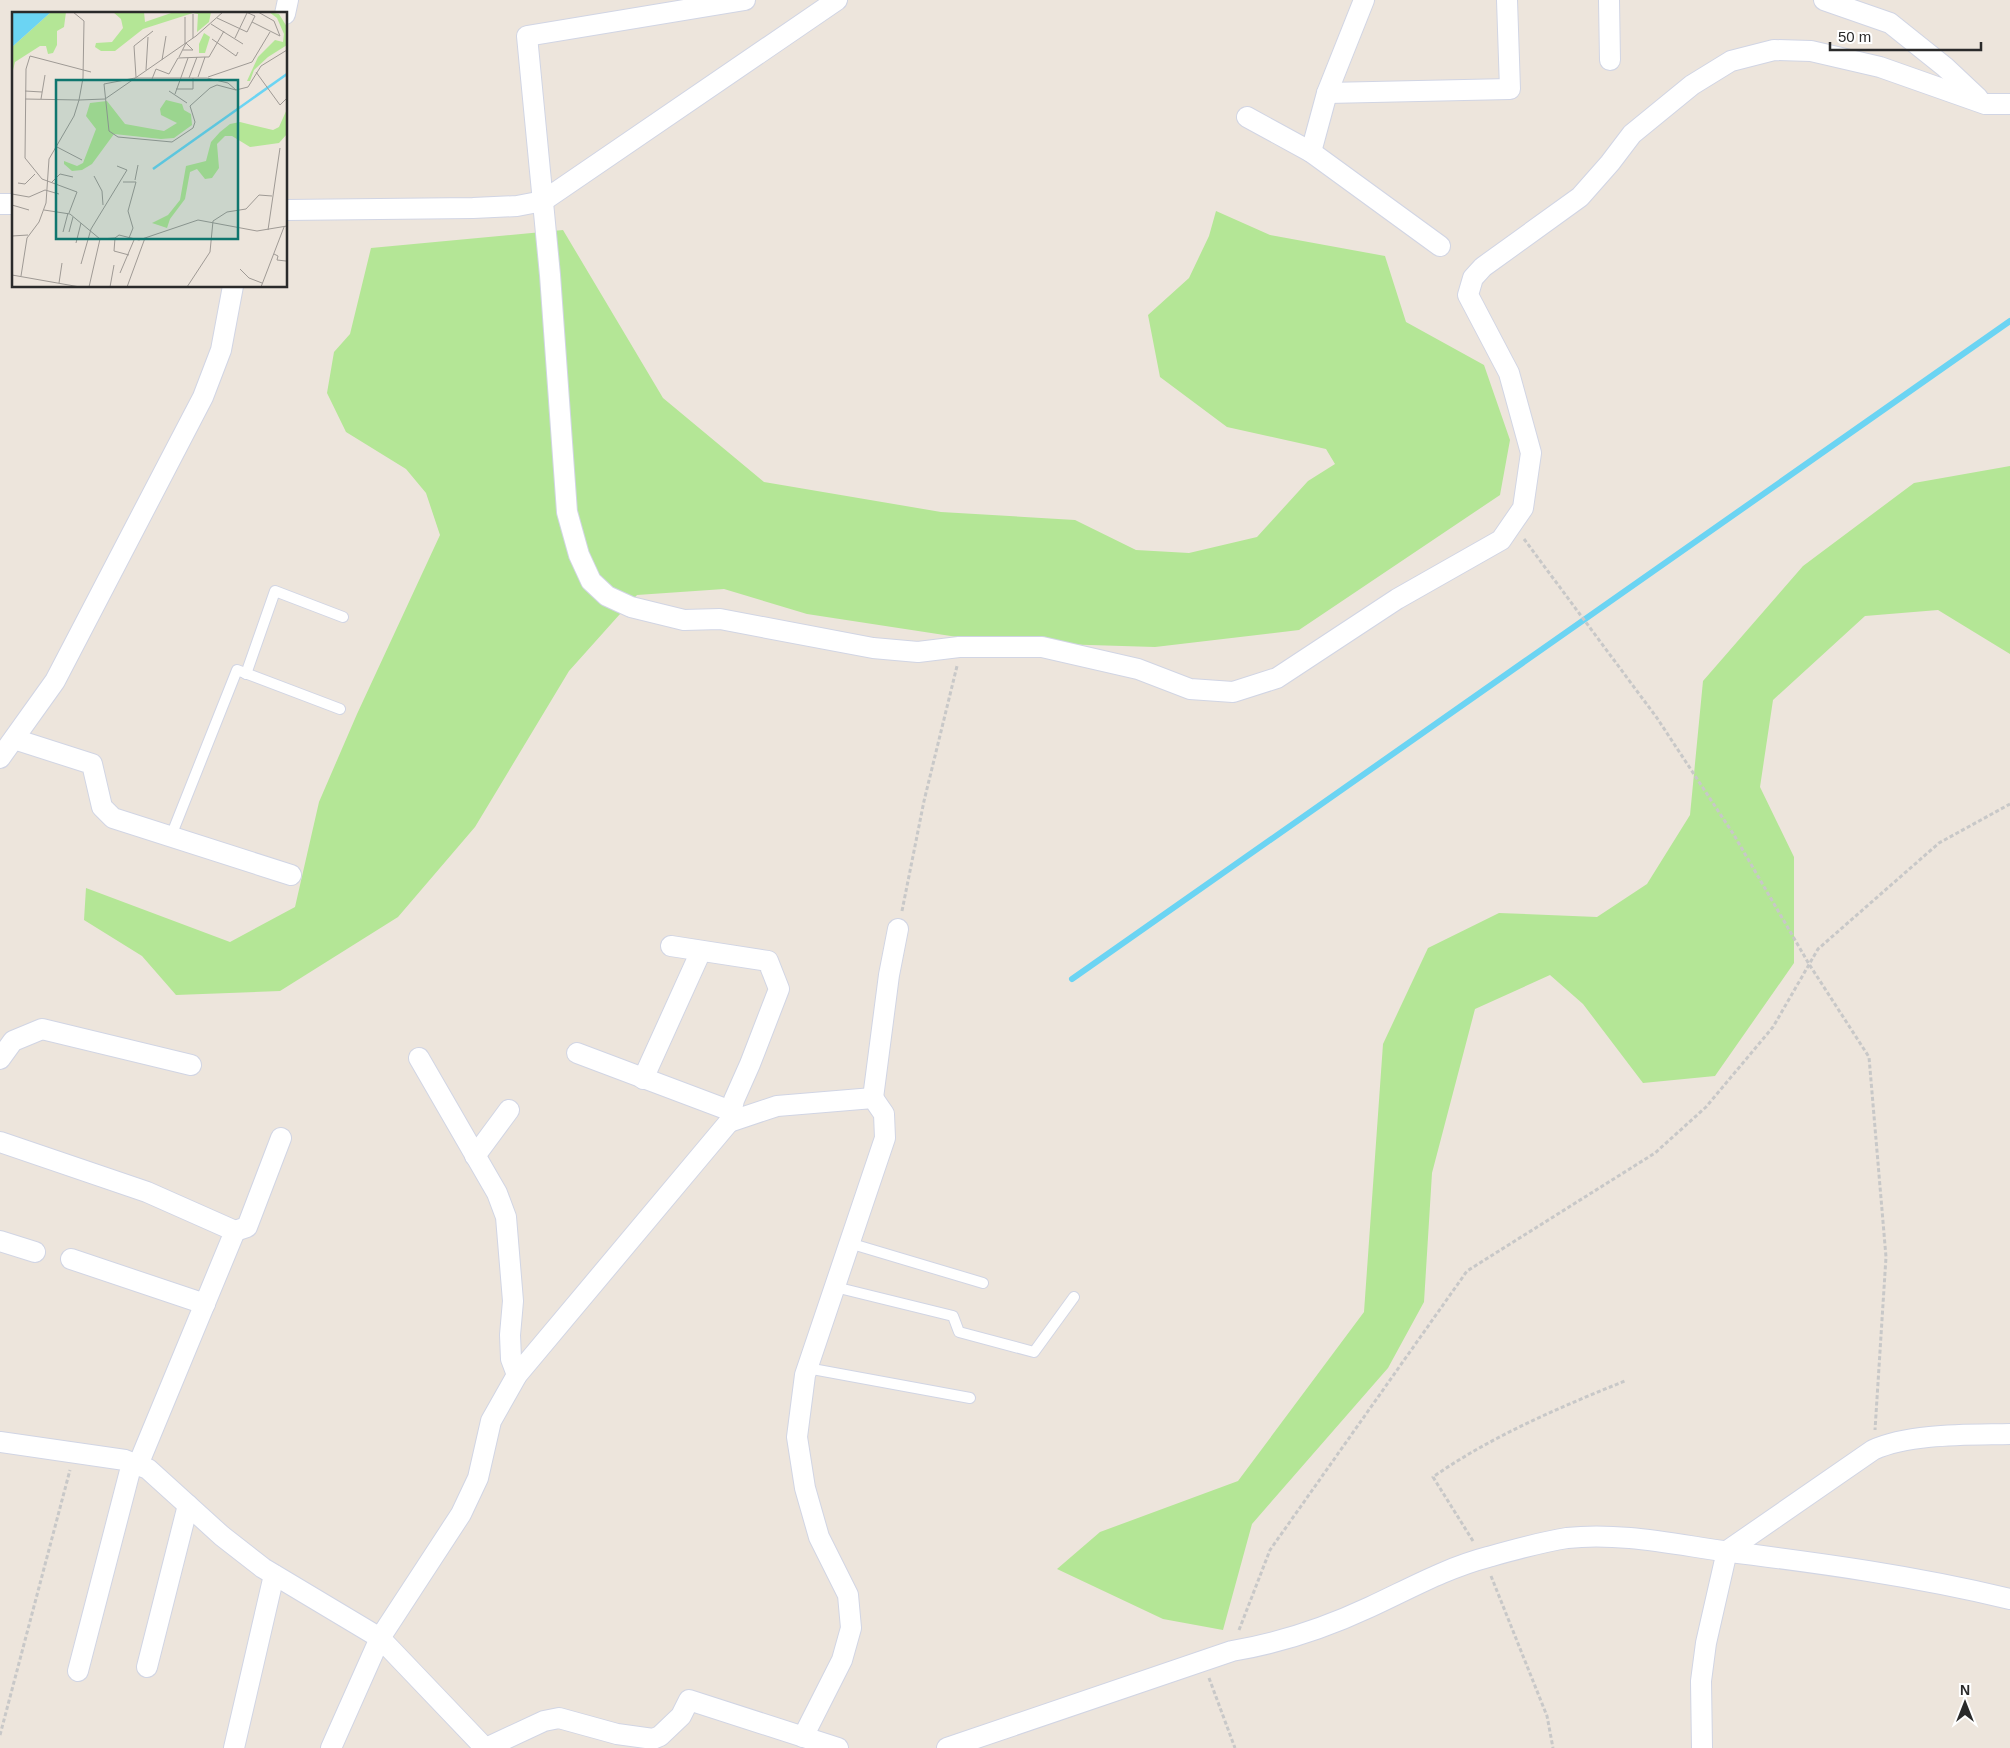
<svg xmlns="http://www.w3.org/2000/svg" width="2010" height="1748" font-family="Arial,sans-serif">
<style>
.green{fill:#b4e696}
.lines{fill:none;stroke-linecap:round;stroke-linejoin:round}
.stream{stroke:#6bd4f3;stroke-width:6}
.service-casing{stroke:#d1d5e4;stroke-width:12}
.minor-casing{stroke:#d1d5e4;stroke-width:22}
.path{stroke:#c8c8c8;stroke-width:3;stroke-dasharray:4 2.5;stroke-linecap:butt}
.service{stroke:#fff;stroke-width:10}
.minor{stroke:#fff;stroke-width:20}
.inset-river{fill:none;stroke:#6bd4f3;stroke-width:2.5}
.inset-road{fill:none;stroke:#9f9a95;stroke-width:1}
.view{fill:#0f766e;fill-opacity:0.15;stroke:#0f766e;stroke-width:2.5}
.inset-edge{fill:none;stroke:#2a2a2a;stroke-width:2.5}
</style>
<rect width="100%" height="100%" fill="#ede5dc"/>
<!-- green -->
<g class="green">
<polygon points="1216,211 1270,235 1385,256 1406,322 1484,365 1510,440 1500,495 1299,630 1155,647 990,642 807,614 724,589 637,595 569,671 475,827 398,917 280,991 176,995 142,956 84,920 86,888 230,942 295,907 319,802 357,714 440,535 426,493 406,469 346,432 327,393 334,352 350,334 371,248 563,230 663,398 764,482 941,512 1075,520 1136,550 1189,553 1257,537 1308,481 1335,464 1326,449 1227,427 1160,377 1148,315 1189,278 1209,236"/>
<polygon points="2010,466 2010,654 1938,610 1865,616 1773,700 1760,787 1794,857 1794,963 1715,1076 1643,1083 1583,1004 1550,975 1475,1009 1432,1173 1424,1302 1388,1368 1252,1524 1223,1630 1163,1619 1057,1569 1100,1532 1238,1481 1364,1312 1383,1044 1428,948 1499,913 1597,917 1647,884 1690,815 1703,681 1803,566 1914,483"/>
</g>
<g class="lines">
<!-- stream -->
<polyline class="stream" points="1072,979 2010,321"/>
<!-- service casing -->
<g class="service-casing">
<g id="service">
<polyline points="246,674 275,591 343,617"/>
<polyline points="171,836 237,670 340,709"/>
<polyline points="849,1243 983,1283"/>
<polyline points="835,1287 953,1316 959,1332 1034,1352 1074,1297"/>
<polyline points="807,1368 970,1398"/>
</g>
</g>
<!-- minor casing -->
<g class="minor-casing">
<g id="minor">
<polyline points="745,0 527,36 550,275 567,512 579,555 591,581 607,596 631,607 684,620 720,619 873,648 918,652 959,647 1042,647 1138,669 1190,689 1233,692 1277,678 1397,599 1501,540 1523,508 1531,453 1509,373 1468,295 1473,278 1483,267 1580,197 1610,163 1632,134 1692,85 1731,61 1774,50 1811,51 1880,67 1985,104 2010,104"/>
<polyline points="1609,0 1610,60"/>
<polyline points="1824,0 1890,23 1945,67 1978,98"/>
<polyline points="285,14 288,0"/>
<polyline points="1327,93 1510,89 1507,0"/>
<polyline points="1247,117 1311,152 1440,246"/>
<polyline points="1311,152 1327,93 1364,0"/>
<polyline points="0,204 14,204"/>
<polyline points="286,210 473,208 517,206 543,201 837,0"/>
<polyline points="14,739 92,764 102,807 113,818 291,875"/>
<polyline points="0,758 55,681 203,397 221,350 233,286"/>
<polyline points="577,1053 731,1111"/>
<polyline points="419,1058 497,1193 506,1217 513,1301 510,1335 511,1359 517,1375"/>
<polyline points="0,1059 13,1041 42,1029 191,1065"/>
<polyline points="643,1079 701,951"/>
<polyline points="873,1098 889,975 898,929"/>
<polyline points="729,1122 777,1106 873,1098 884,1114 885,1138 805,1375 797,1437 805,1488 819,1537 848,1595 851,1628 842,1660 803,1737"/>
<polyline points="0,1142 147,1192 235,1231 138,1465"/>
<polyline points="475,1156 509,1110"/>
<polyline points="235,1231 247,1227 281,1138"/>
<polyline points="0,1241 35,1252"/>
<polyline points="71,1259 205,1304"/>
<polyline points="0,1442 125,1460 148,1469 222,1536 263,1568 380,1638 485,1748"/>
<polyline points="147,1667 188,1505"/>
<polyline points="78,1671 132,1463"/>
<polyline points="234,1748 274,1575"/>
<polyline points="331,1748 380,1638 461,1514 478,1478 491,1421 517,1375 729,1122 734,1100 750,1064 779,989 768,961 671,946"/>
<polyline points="486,1748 544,1721 559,1718 617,1734 653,1739 660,1736 681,1716 689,1700 838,1748"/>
<path d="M947,1748L1232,1651C1280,1643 1325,1628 1370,1607C1409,1589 1446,1568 1488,1557C1513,1550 1541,1542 1567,1538C1618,1532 1673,1544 1723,1551C1820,1563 1915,1576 2010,1599"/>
<path d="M1702,1748L1701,1681L1706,1643L1727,1551L1873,1450C1910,1433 1970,1435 2010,1434"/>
</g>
</g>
<!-- path -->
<g class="path">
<polyline points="1524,539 1657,718 1734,835 1809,964 1869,1057 1886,1257 1875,1430"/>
<polyline points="902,911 924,801 957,666"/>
<path d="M1473,1541L1433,1477C1490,1437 1560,1407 1625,1381"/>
<polyline points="1491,1576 1547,1716 1553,1748"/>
<polyline points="1239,1630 1270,1550 1467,1271 1655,1153 1706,1107 1773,1027 1818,949 1939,843 2010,804"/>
<polyline points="1209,1678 1235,1748"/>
<polyline points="0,1735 70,1470"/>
</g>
<!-- service -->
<use href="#service" class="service"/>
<!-- minor -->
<use href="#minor" class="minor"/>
</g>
<!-- overview -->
<g transform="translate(12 12)">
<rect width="275" height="275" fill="#ede5dc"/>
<path d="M39,0H54L52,15L45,19V33L41,41L36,42L34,34H28L3,50L0,62V35ZM101,0H132L133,10L162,0H199L197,10L185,20L186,2L181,1L131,17L103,39H89L83,35L84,31L100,30L111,16L109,7ZM257,0L267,2L275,15V33L256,45L242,58L238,69H235L246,45L263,28L271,30L272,22L265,6ZM192,21L198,25L193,41H187V32ZM154,88L170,92L172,98L179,102L180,113L162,126L149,127L102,122L80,152L70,158L60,159L52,152V149L65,154L71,151L84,117L74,104L78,91L95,89L113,112L152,119L165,111L149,103L148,97ZM275,97V122L267,131L238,135L220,124H213L205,132L207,156L200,166L193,167L185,157L178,160L173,187L158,207L155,216L140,211L156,203L168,188L174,154L194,149L199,130L208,120L218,112L228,110L261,118L267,115Z" fill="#b4e696"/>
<path d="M0,0H39L0,35Z" fill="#6bd4f3"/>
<path class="inset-river" d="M141,157L275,62"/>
<path class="inset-road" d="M205,6L235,20L243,4L234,0M240,10L268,24L262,9L246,0M199,12L231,32M181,26V2M223,26L235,1M200,27L224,44L226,40M173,32V5M167,45L174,31L181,38H171M193,45H197L212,19M150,48L154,24M134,58L136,25M244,60L268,93L275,86M124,65L122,34L141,19M196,65L240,50L258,20M177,66L185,45M140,67L144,57L157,62L166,46L193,45L186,65M164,77H181V66M224,78L216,71L195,66H123L92,72L97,119L106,125L160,130L181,116L183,110L178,94L198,76L205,73L224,78L236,75L249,54L275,38M13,79L30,80M157,79L175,91M163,82L176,46M13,87L67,88L71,66L72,9L61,0M29,87L33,63M45,135L70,148M82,164L90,179L91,193M123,168L126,153M40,170L48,162L61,165M111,170H124L116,199L121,216L117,226M6,171L13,172L23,162M0,182L17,185L33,178L47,182M0,193L17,198M32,198L58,202L88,227M57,201L65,180L30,167L13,146L14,57L18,44L79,60M256,218L268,136M51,220L56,201M57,220L61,205M0,224L16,223M103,226L102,239L117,243M88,227L103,226L107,223L127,228L186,208L245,219L275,214M64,231L69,211M262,242L266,244L265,248L274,249M69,252L79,217L115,158L105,154M228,257L237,266L250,271M108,261L122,228M0,263L68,275M9,264L15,226L27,210L34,191L37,147L62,104L67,88L93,87L184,24L211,0M47,271L50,251M77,275L88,227M98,275L102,253M115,275L133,226M175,275L198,240L201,209L215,200L234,197L247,183L260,184M249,275L272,215"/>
<path class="view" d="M44,68H226V227H44Z"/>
<rect width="275" height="275" class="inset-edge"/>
</g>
<!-- north arrow -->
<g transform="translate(1965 1703)" stroke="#ffffff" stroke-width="4" paint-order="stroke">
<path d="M0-4L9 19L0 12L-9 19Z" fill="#2a2a2a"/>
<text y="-8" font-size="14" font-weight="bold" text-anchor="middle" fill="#2a2a2a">N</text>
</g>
<!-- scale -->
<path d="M1830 42v8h151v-8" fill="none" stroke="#2a2a2a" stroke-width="2.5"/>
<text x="1838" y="42" font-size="15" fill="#2a2a2a" stroke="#ffffff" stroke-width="4" paint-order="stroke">50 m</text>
</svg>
